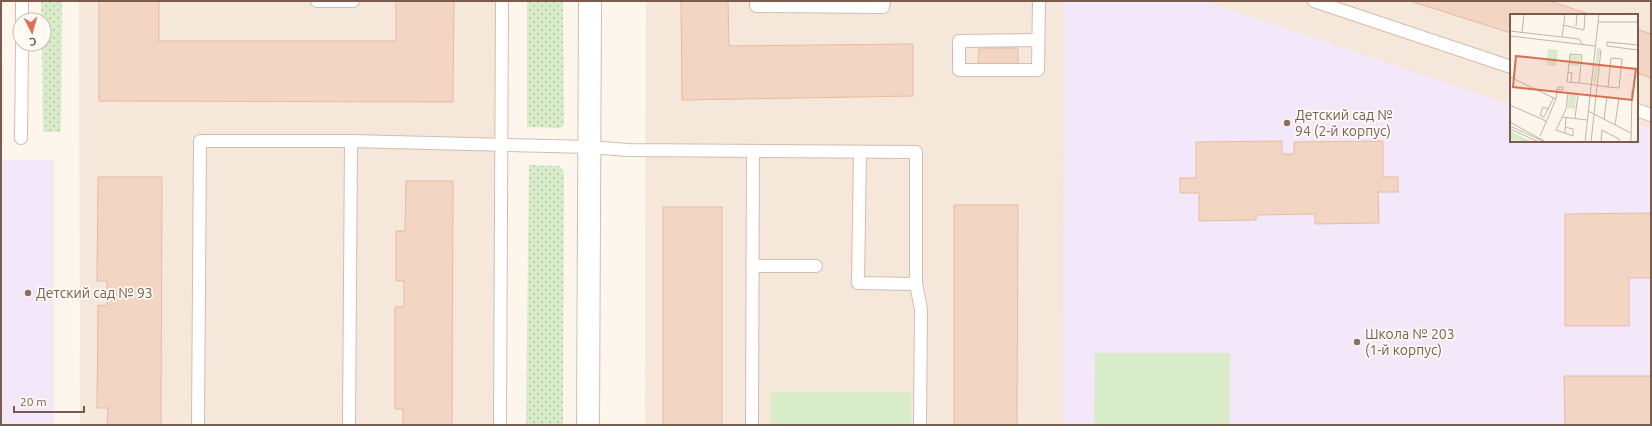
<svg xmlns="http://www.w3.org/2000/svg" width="1652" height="426" font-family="Ubuntu,sans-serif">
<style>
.residential{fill:#f5e8da;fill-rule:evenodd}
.education{fill:#f3e8fa}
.grass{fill:url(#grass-dots)}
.park{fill:#d8ecc9}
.building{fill:#f3d5c3;stroke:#e6bba3}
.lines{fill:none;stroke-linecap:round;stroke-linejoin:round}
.lane-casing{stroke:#d1beb0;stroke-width:14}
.street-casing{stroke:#d1beb0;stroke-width:24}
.lane{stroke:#fff;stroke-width:12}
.street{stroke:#fff;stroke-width:22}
.education-dot{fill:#8d6e63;stroke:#fffaf3;stroke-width:1.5}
.labels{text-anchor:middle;stroke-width:3.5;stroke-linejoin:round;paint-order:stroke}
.education-label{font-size:14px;fill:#785e54;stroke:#fffaf3;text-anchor:start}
.inset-road{fill:none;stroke:#c5b3a7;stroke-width:1}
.view{fill:#dc6d51;fill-opacity:0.15;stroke:#dc6d51;stroke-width:2}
.inset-edge{fill:none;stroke:#7a5c4d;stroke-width:2}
</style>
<defs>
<pattern id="grass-dots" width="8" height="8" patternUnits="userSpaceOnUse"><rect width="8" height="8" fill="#d8ecc9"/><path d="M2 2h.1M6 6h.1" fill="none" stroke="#b4c2a5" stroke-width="1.8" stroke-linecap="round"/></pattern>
</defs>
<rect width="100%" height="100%" fill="#fdf6ec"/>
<!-- residential -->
<g class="residential">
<polygon points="79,1 499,1 504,425 80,425"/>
<path d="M646,1H1651V425H645ZM1511,15H1637V141H1511Z"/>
</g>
<!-- education -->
<g class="education">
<polygon points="1064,1 1203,1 1511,105 1511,141 1637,141 1637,124 1651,129 1651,425 1063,425"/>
<rect x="1" y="160" width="53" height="265"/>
</g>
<!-- grass -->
<g class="grass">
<polygon points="41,1 62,1 61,132 43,132 42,44 44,44 44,20 41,20"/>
<polygon points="527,1 563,1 564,125 561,128 527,127"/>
<polygon points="529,165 560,166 564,173 563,425 526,425"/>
</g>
<!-- park -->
<g class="park">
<polygon points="1095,353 1230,353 1230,425 1094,425"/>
<rect x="771" y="392" width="140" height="33"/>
</g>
<!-- building -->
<g class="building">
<polygon points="99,1 159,1 159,41 396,41 396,1 454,1 453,102 99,101"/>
<polygon points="681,1 728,1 729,46 913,44 913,96 682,100"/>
<polygon points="1410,1 1549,1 1592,15 1511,15 1511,33"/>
<polygon points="1637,29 1651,34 1651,78 1637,73"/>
<polygon points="979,48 1018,48 1018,65 978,64"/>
<polygon points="1282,141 1282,154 1294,154 1294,142 1383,141 1383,177 1398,177 1398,192 1378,192 1379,223 1315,224 1315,214 1256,215 1256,220 1199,221 1199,193 1180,193 1180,178 1196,178 1196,142"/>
<polygon points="98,177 162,177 161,425 107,425 108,408 97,408 98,305 107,306 107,281 97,281"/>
<polygon points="406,181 453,181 452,425 403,425 403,409 395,409 395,307 404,307 404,281 396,281 396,231 405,231"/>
<polygon points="954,205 1018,205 1017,425 954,425"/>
<rect x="663" y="207" width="59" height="218"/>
<polygon points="1651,213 1651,278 1629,278 1629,326 1565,326 1565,214"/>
<polygon points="1564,376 1651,376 1651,425 1565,425"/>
</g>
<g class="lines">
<!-- lane casing -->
<g class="lane-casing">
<g id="lane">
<polyline points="317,1 353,1"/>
<polyline points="756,1 756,6 883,7 884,1"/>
<polyline points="1314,1 1511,67"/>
<polyline points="22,20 22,1"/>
<polyline points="1038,40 959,41 959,70 1038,70 1039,1"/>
<polyline points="1637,110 1651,115"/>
<polyline points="21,138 22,44"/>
<polyline points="860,152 858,283 916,284"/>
<polyline points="753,266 816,266"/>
<polyline points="198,425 200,141 351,141 589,147 628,150 916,152 916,284 921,309 920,425"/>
<polyline points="349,425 351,141"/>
<polyline points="500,425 502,1"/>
<polyline points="752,425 753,151"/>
</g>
</g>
<!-- street casing -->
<g class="street-casing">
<polyline id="street" points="588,425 590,1"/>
</g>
<!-- lane -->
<use href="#lane" class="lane"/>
<!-- street -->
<use href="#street" class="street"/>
</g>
<!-- markers -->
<g class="education-dot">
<circle cx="1287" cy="123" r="4"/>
<circle cx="28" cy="293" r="4"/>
<circle cx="1357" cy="342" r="4"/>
</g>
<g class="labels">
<!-- education labels -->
<g class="education-label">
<text x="1295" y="120">Детский сад №<tspan x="1295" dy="16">94 (2-й корпус)</tspan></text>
<text x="36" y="298">Детский сад № 93</text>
<text x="1365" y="339">Школа № 203<tspan x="1365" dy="16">(1-й корпус)</tspan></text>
</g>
</g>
<!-- overview -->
<g transform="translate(1510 14)">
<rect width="128" height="128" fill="#fdf6ec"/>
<path d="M87,34H91L85,70L83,69ZM0,117L23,128L0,126Z" fill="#d8ecc9"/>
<path d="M38,35L48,36L46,52L36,51ZM60,41L71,42L69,52L59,51ZM59,80H66L65,95L57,94Z" fill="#d8ecc9"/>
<path class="inset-road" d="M88,8H128M53,11L74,16L75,0M66,12L67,0M0,17L69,25L72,30M12,19L14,0M0,22L85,32M52,23L55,0M128,31L97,28V32L128,36M58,58L62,59L61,68M0,63L46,85M69,69L72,41L60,40L57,68L69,69L78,70L98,73L109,74L112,45L101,44L98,73M48,73H53V76L47,75ZM0,91L36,107M38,95L33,93L30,101L34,103L44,83M78,97L121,119M52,103L77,106M94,105L97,83L109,84L105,111M0,108L36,128M0,112L35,128M55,113L63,115V122L46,116L56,95L58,79L68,80L65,104M0,115L29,128M55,119L56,104M30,122L46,85L47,75M75,128L89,0M81,128L91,36M91,128L92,116L109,125V128M121,128L122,76"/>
<path class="view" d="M6,42L126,55L122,86L3,73Z"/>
<rect width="128" height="128" class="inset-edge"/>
</g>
<!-- border -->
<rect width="1652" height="426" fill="none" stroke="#7a5c4d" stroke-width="4"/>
<!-- north arrow -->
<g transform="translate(32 32) rotate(174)"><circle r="19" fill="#fffaf3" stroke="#cabbb1"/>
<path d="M0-3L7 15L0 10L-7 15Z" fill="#e76f51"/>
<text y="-6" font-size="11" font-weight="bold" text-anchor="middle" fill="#7a5c4d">С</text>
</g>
<!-- scale -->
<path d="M14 406v6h70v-6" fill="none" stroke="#7a5c4d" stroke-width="2"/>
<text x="20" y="406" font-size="12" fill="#7a5c4d" stroke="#fffaf3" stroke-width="3" paint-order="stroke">20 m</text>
</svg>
